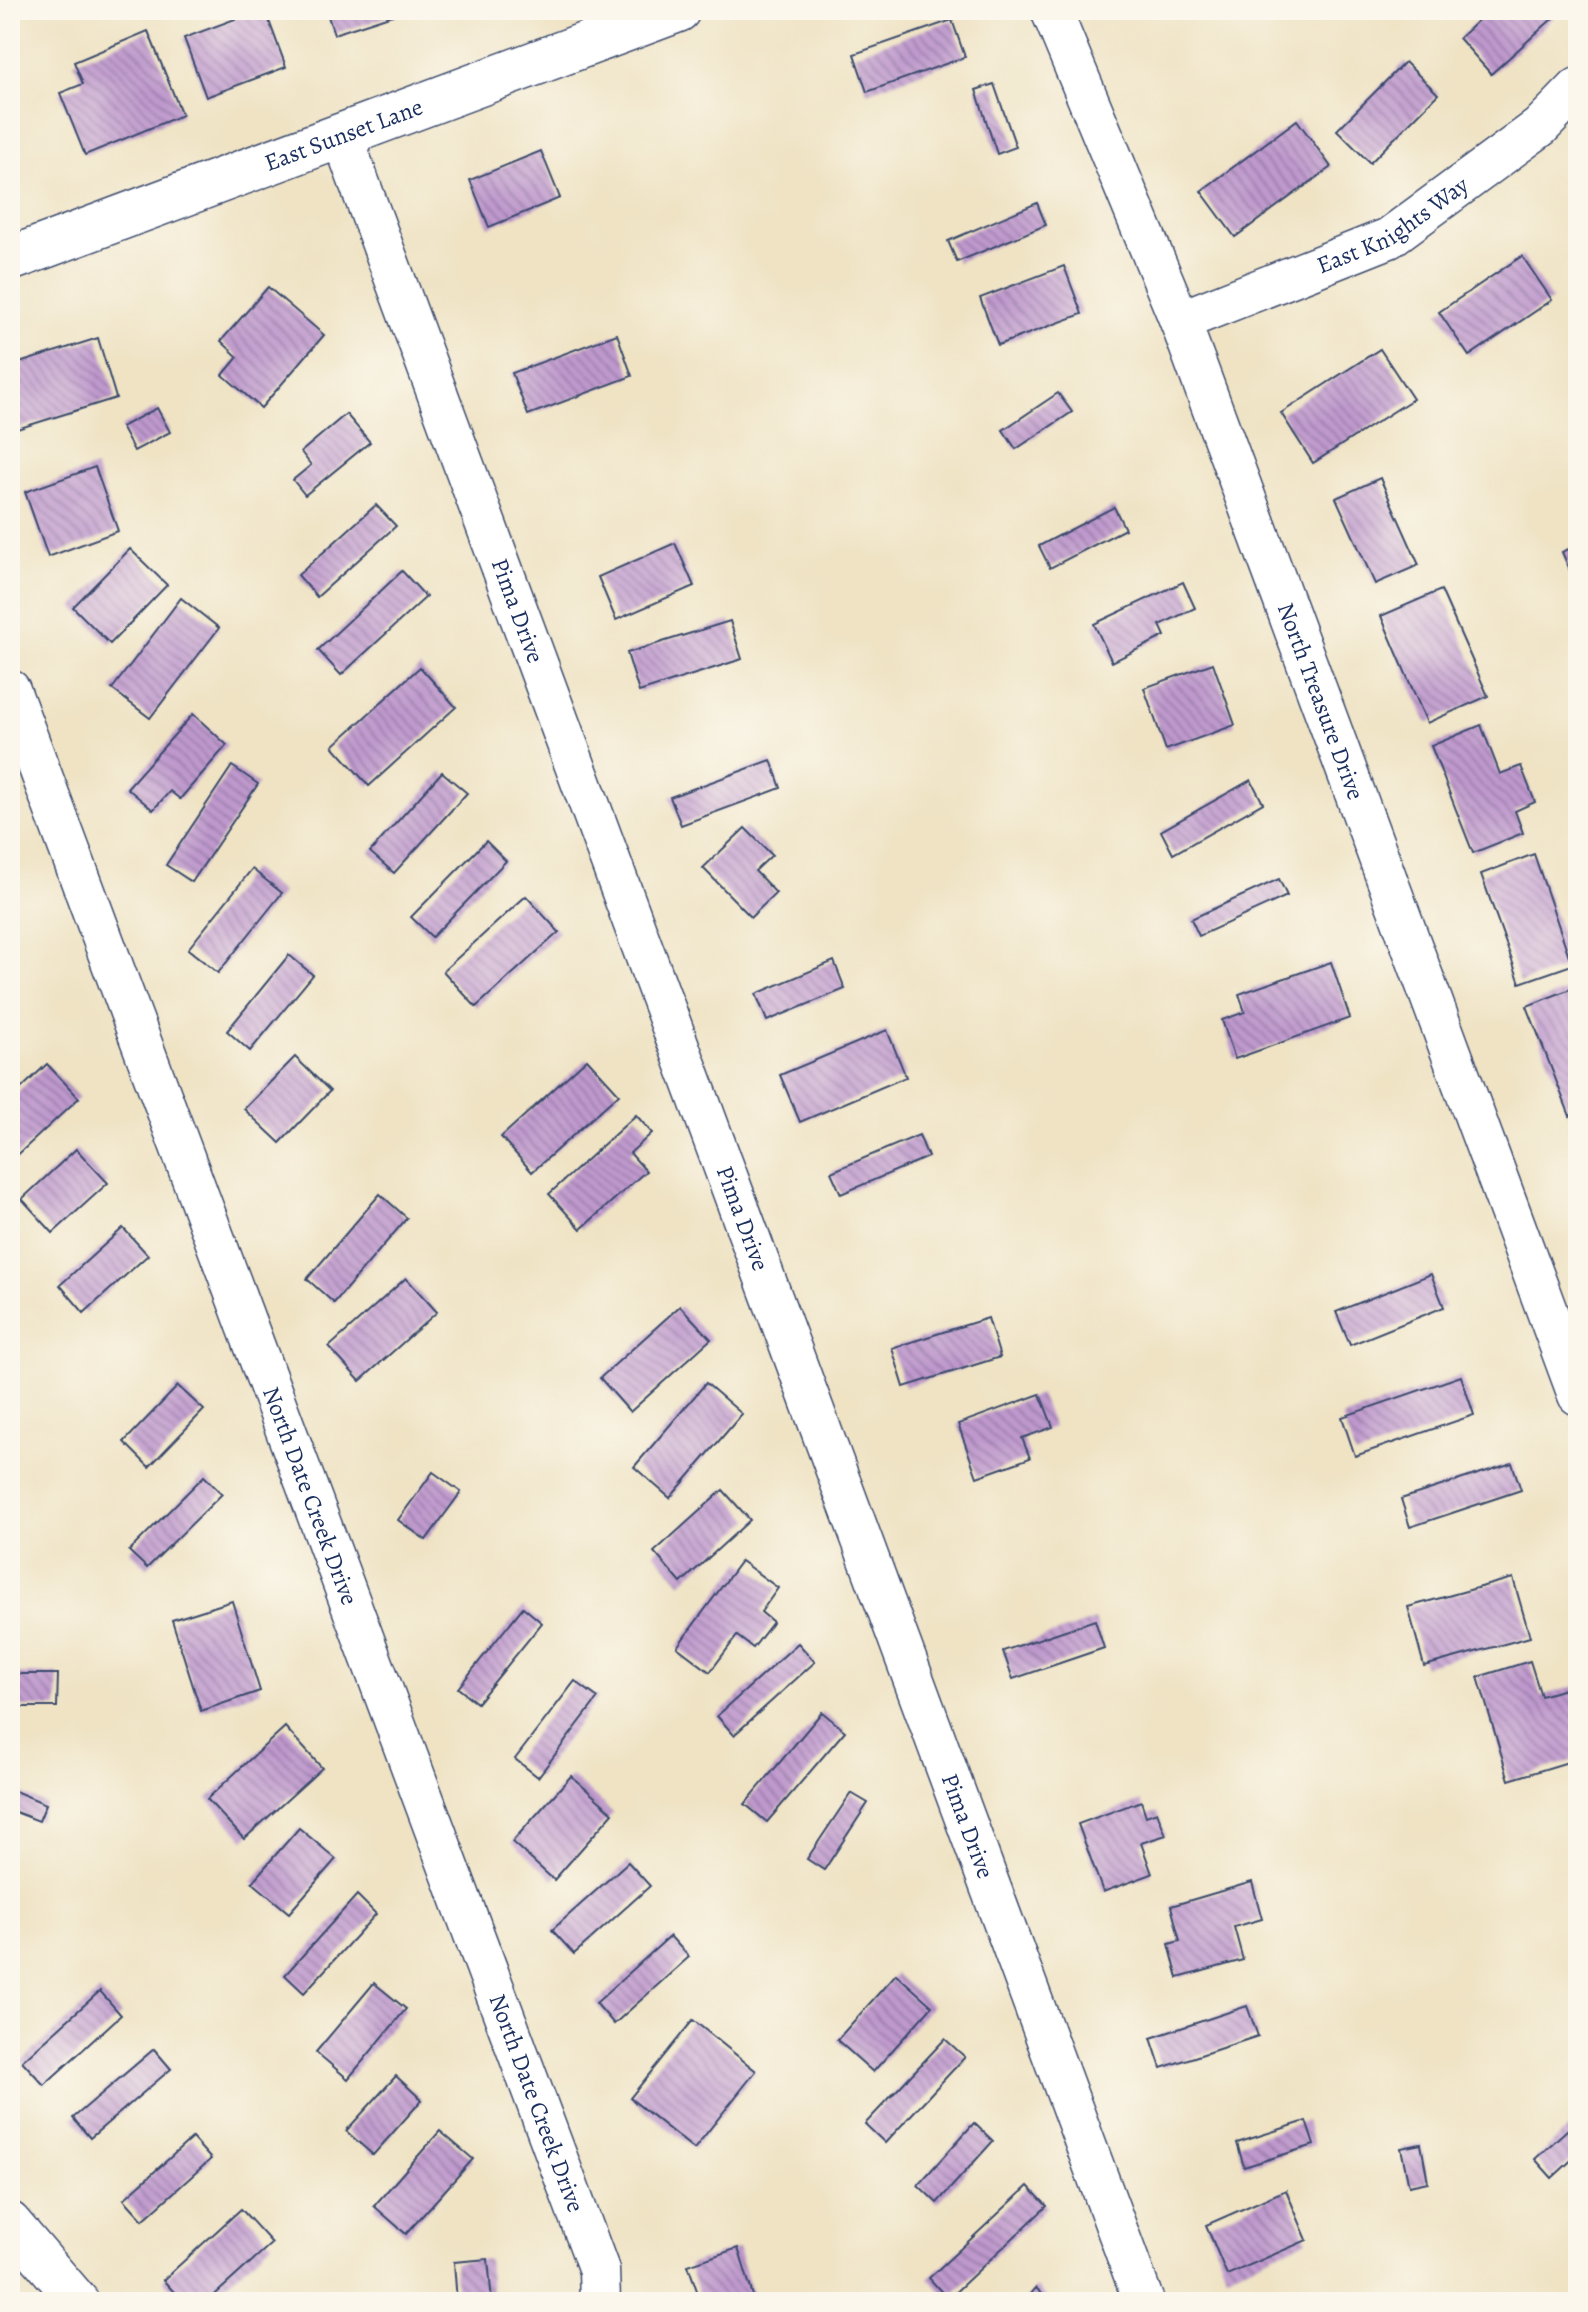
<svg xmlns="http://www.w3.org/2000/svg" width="1588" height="2312" font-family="Alegreya,serif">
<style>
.building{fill:url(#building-back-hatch)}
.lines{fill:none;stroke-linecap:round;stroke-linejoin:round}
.minor-casing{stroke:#3b4a6d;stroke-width:43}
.tertiary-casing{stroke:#3b4a6d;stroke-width:47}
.minor{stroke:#fff;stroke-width:40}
.tertiary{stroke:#fff;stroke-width:44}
.labels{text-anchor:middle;stroke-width:7;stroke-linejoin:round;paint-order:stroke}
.street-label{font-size:24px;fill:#1b2f5e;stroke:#fbf7ec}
</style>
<defs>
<pattern id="building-back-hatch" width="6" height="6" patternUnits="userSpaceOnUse" patternTransform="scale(2)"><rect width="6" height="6" fill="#bf99cd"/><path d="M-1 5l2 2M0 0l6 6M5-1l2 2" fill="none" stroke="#9a7daa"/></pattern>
</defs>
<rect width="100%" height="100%" fill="#fbf7ec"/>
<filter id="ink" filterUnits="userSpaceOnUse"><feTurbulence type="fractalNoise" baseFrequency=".0125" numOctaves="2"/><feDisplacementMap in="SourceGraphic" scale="16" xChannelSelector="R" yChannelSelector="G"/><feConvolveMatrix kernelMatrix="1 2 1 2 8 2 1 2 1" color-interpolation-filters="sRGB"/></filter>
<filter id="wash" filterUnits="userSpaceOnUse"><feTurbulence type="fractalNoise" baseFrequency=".006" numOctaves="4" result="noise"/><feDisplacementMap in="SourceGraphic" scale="32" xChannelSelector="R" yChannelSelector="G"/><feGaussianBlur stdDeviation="1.8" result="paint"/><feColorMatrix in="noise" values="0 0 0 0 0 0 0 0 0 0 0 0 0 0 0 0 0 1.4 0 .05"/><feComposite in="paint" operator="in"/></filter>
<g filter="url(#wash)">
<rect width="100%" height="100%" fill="#efe3c4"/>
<g id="blocks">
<!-- building -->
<g class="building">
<polygon points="259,10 265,10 286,67 206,97 184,38"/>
<polygon points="326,10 405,10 405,11 334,34"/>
<polygon points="1489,10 1562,10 1491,74 1459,38"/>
<polygon points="952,20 965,57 867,92 854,54"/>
<polygon points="148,31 182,115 85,155 60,93 83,84 74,62"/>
<polygon points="1405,62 1438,94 1370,163 1337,130"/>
<polygon points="994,84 1016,147 997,154 976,90"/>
<polygon points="1297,120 1331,167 1235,237 1201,191"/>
<polygon points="541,151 560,198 489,227 470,180"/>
<polygon points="1037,203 1046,225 957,262 948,241"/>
<polygon points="1522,256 1552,300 1469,356 1439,312"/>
<polygon points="1064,266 1082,314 998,345 980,298"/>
<polygon points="268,287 324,335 261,408 223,375 238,357 221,341"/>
<polygon points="617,334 632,376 528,415 512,373"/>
<polygon points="98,338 116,398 17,429 10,406 10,366"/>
<polygon points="1380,349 1413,399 1313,463 1281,413"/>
<polygon points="1058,393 1072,412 1016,449 1003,430"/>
<polygon points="157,408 170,432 134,451 121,427"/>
<polygon points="346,414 370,442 305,495 293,480 311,465 301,452"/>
<polygon points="95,467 118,531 48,557 25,492"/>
<polygon points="1380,478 1419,565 1375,584 1336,498"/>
<polygon points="376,505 396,526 317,597 298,575"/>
<polygon points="1114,507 1125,529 1050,568 1039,546"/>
<polygon points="675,543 694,586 616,620 598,577"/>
<polygon points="1578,545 1578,590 1562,552"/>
<polygon points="130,549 167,585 110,644 73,607"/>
<polygon points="402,571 426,597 341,675 318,650"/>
<polygon points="1183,582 1195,608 1160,625 1165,636 1112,662 1094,624"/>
<polygon points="1441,590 1488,696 1427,723 1381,616"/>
<polygon points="181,598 219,628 150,718 112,689"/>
<polygon points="730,621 742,659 639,692 627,653"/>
<polygon points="1213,663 1235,725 1166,750 1144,688"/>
<polygon points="420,667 456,707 369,786 333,746"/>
<polygon points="193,714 227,745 180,799 170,791 153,810 127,788"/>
<polygon points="1481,725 1500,774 1521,766 1535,802 1515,811 1523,833 1473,853 1431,746"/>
<polygon points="771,760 781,788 681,825 670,797"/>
<polygon points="232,766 258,784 192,882 166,865"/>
<polygon points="442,772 467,793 394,873 370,852"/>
<polygon points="1251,780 1263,803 1173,854 1161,831"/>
<polygon points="745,828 772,855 755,871 776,893 751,917 703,868"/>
<polygon points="486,841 506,861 432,937 411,917"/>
<polygon points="1534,854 1572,965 1520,983 1481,874"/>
<polygon points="252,869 282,893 218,973 188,949"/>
<polygon points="1279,879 1287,896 1199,936 1191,919"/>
<polygon points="526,896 559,932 476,1007 443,971"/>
<polygon points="289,955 313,975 250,1051 227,1031"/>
<polygon points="834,961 845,989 767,1021 756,994"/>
<polygon points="1331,962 1350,1018 1235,1059 1222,1020 1245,1012 1239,994"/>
<polygon points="1578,986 1578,1112 1570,1116 1527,1006"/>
<polygon points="887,1030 906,1077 800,1122 780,1075"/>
<polygon points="295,1057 330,1091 280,1143 244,1109"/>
<polygon points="587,1059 619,1094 532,1172 501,1137"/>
<polygon points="47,1064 79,1098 10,1162 10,1099"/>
<polygon points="636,1115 652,1133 630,1153 646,1171 581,1229 549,1194"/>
<polygon points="919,1135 928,1157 841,1194 831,1172"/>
<polygon points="76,1149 108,1183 53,1233 22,1199"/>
<polygon points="380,1194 407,1218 334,1303 307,1279"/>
<polygon points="123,1228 148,1255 84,1313 60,1285"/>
<polygon points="1431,1274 1444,1307 1350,1345 1336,1312"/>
<polygon points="406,1278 437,1312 360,1381 329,1347"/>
<polygon points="680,1306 711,1339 630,1412 600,1378"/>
<polygon points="988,1318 1000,1357 904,1387 892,1348"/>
<polygon points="1461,1376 1474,1415 1355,1456 1342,1417"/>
<polygon points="706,1383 742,1414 670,1498 634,1467"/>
<polygon points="178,1386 204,1410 149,1467 124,1442"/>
<polygon points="1040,1394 1053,1427 1022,1438 1030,1458 977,1477 958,1424"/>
<polygon points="1512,1463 1521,1490 1410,1527 1401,1499"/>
<polygon points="433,1472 461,1492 426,1540 398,1520"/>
<polygon points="204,1476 222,1494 147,1568 129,1551"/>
<polygon points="723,1490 750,1520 681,1583 654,1552"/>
<polygon points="741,1561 778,1588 761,1612 773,1622 753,1648 737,1636 710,1672 677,1647"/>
<polygon points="1513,1578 1530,1637 1424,1666 1408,1607"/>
<polygon points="232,1601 260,1691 201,1711 172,1620"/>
<polygon points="523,1607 542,1623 477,1703 458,1688"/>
<polygon points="1095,1620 1104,1648 1013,1679 1003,1651"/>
<polygon points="798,1643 815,1662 734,1735 717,1716"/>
<polygon points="1530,1661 1541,1696 1578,1685 1578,1759 1509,1780 1478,1677"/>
<polygon points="10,1674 58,1674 57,1707 10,1707"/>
<polygon points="575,1681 598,1698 538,1777 515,1759"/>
<polygon points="822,1712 845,1731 767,1822 745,1804"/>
<polygon points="285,1727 322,1768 244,1839 207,1799"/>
<polygon points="571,1776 613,1813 554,1880 512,1842"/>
<polygon points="10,1789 46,1804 39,1821 10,1810"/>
<polygon points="851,1793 868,1803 824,1870 807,1859"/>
<polygon points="1141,1801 1146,1816 1157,1812 1166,1835 1141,1843 1152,1874 1103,1892 1078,1824"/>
<polygon points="299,1828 336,1859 289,1913 252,1882"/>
<polygon points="628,1862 650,1886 574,1954 552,1930"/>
<polygon points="1252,1882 1262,1919 1234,1927 1243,1960 1178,1978 1169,1944 1180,1941 1171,1906"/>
<polygon points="357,1895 376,1914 304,1993 285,1975"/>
<polygon points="670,1936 689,1957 614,2024 596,2003"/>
<polygon points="896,1974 932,2006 873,2072 837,2040"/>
<polygon points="374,1983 406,2009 348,2079 316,2052"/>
<polygon points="100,1991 121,2015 44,2085 22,2061"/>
<polygon points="1247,2006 1258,2036 1161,2068 1151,2038"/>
<polygon points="693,2020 756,2071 694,2149 630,2098"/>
<polygon points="945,2039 965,2057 885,2143 865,2124"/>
<polygon points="154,2049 171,2069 90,2138 73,2118"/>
<polygon points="396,2076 422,2100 373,2155 346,2131"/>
<polygon points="1578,2120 1578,2154 1552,2178 1535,2159"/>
<polygon points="1306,2121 1314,2145 1244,2167 1237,2143"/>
<polygon points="974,2123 993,2141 937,2203 918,2185"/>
<polygon points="440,2131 473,2159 406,2234 374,2206"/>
<polygon points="192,2138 211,2159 143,2220 124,2199"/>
<polygon points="1421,2144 1428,2182 1409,2186 1401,2148"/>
<polygon points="1028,2186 1047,2206 948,2299 929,2278"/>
<polygon points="1286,2190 1307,2240 1227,2275 1206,2225"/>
<polygon points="241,2209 272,2243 207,2302 183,2302 163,2280"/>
<polygon points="738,2248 755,2302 701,2302 688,2265"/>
<polygon points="488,2259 492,2302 457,2302 454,2262"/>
<polygon points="1036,2288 1051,2302 1024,2302"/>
</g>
</g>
</g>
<g filter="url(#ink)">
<use href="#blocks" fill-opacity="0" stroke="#3b4a6d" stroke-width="2"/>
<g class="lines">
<!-- minor casing -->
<g class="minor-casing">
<g id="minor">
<path id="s1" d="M1051,10L1180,321L1578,1395"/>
<path id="s2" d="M342,136L1144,2302"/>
<path id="s3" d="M1180,321L1389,238L1540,127L1578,88"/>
<path id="s4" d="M10,690L599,2270L600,2302"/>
<polyline points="10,2222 79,2302"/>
</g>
</g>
<!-- tertiary casing -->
<g class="tertiary-casing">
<g id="tertiary">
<path id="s5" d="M10,259L678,10"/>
</g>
</g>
<!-- minor -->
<use href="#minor" class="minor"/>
<!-- tertiary -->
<use href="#tertiary" class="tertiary"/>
</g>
</g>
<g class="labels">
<!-- street labels -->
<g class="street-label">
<text dy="8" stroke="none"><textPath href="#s5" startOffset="356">East Sunset Lane</textPath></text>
<text dy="8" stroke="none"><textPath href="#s3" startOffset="234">East Knights Way</textPath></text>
<text dy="8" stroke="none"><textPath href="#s2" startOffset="506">Pima Drive</textPath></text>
<text dy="8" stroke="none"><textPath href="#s1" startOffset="742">North Treasure Drive</textPath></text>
<text dy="8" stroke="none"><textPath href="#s2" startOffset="1154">Pima Drive</textPath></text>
<text dy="8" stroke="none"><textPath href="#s4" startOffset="860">North Date Creek Drive</textPath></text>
<text dy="8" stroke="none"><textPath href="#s2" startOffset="1802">Pima Drive</textPath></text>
<text dy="8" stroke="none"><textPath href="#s4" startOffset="1508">North Date Creek Drive</textPath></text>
</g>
</g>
<!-- margin -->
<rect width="1588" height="2312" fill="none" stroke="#fbf7ec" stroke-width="40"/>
</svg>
